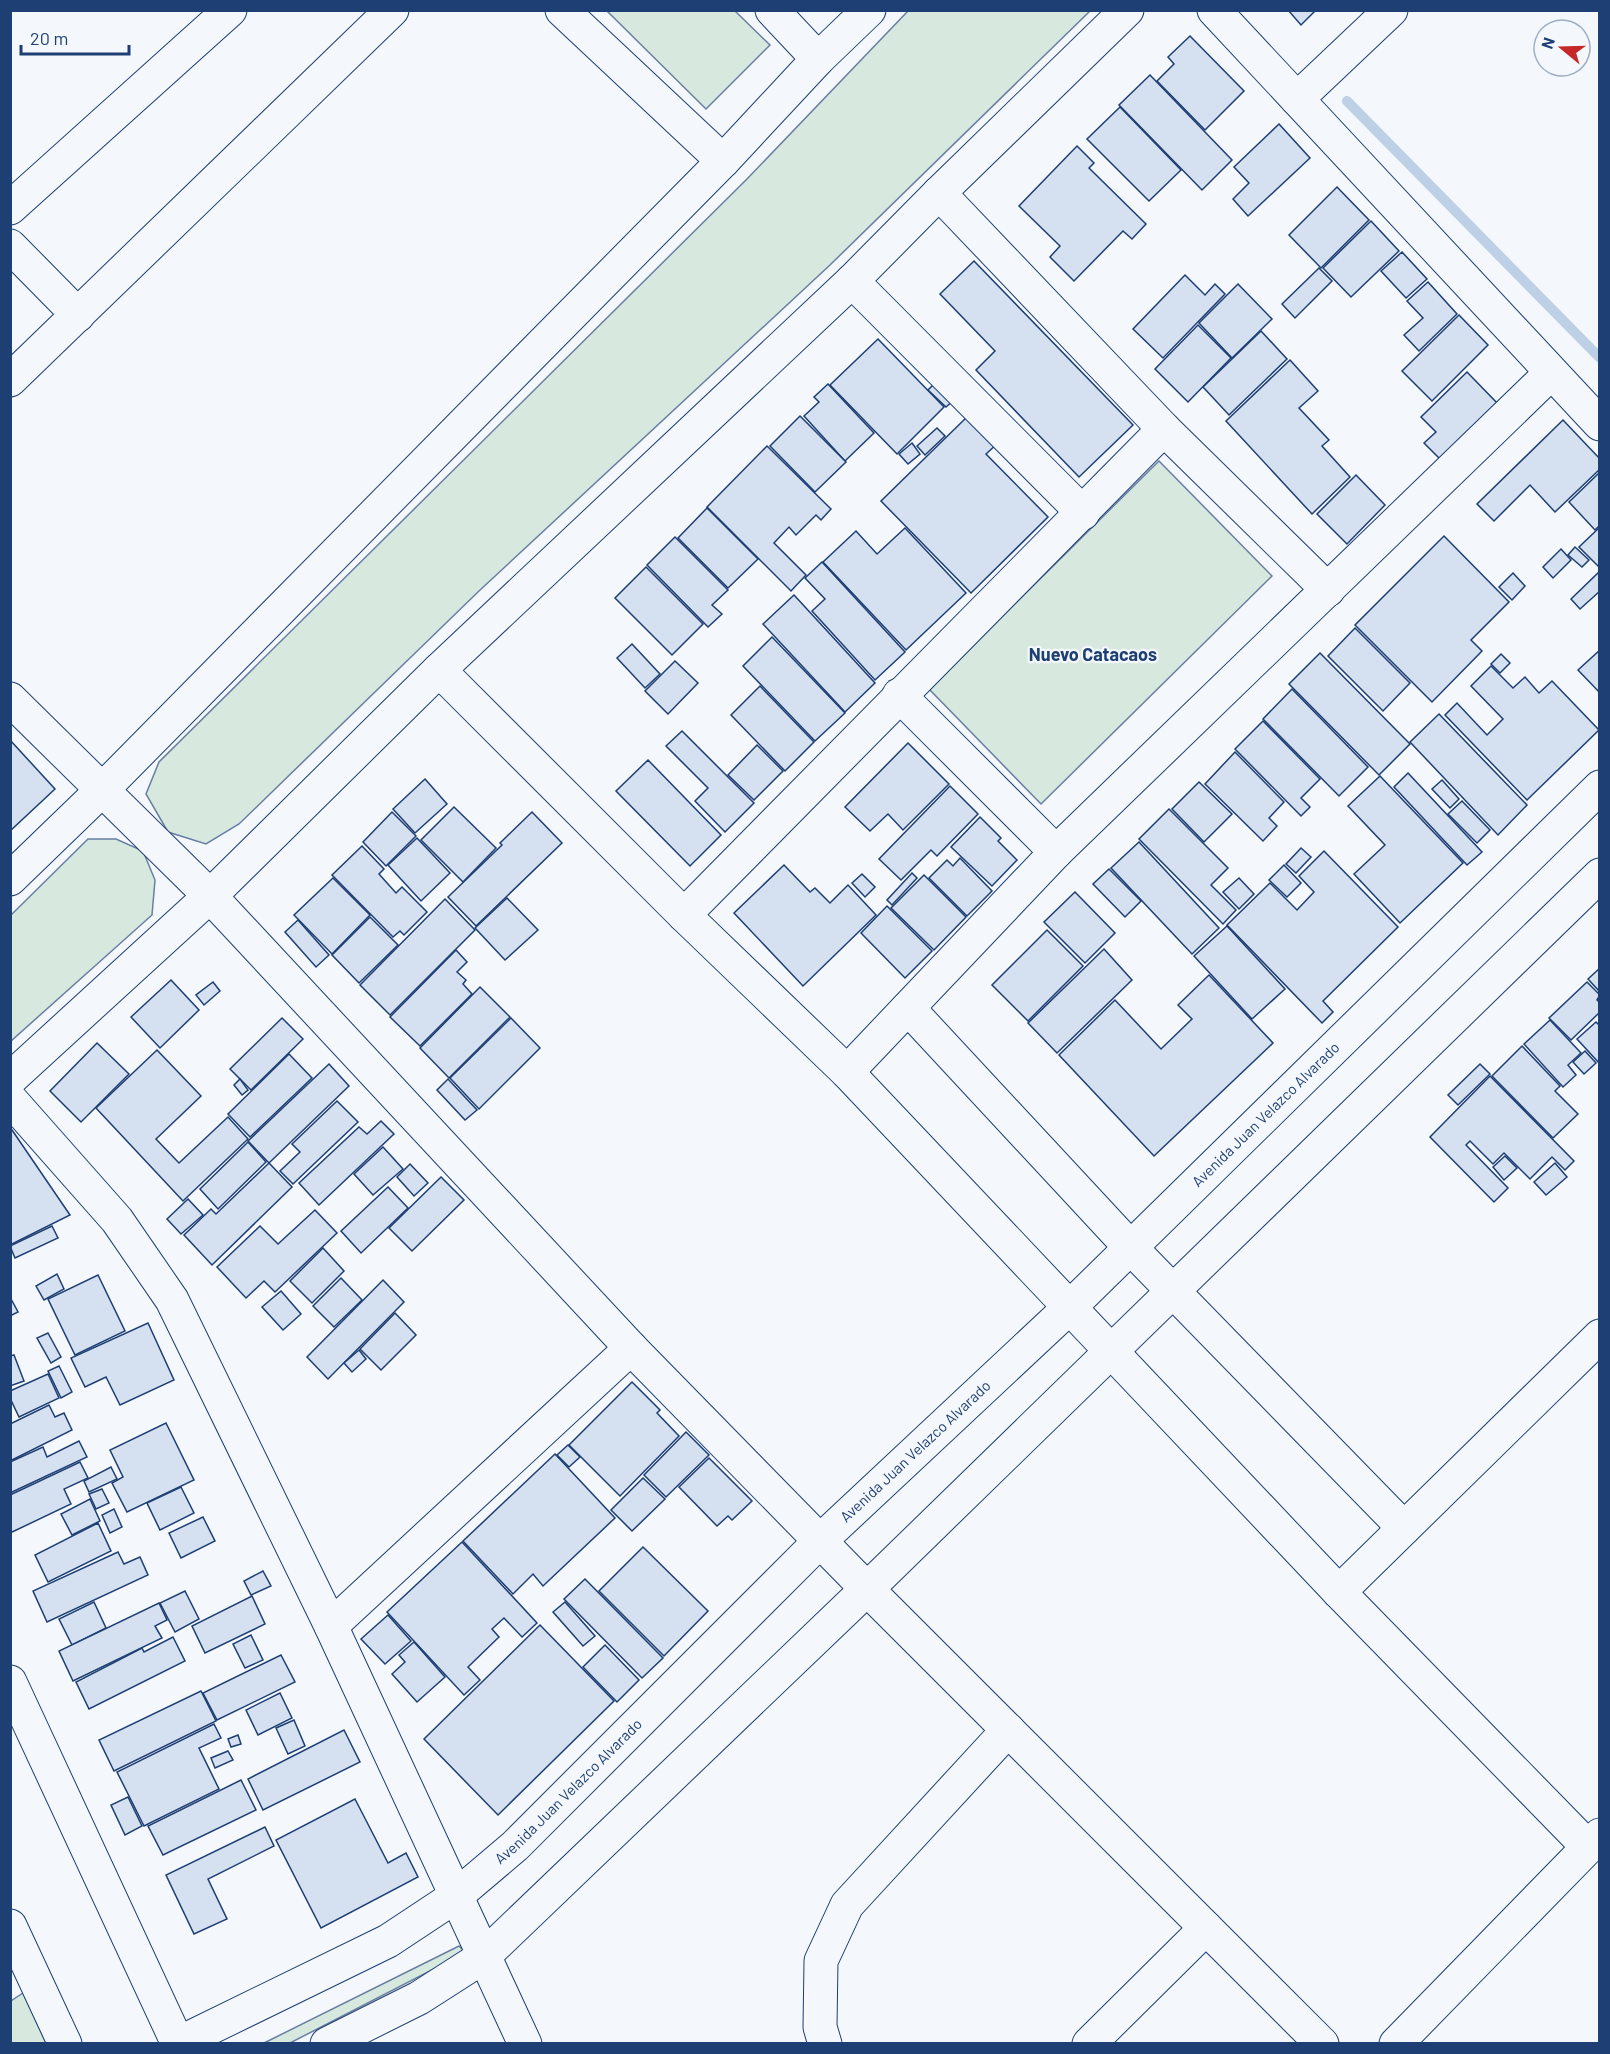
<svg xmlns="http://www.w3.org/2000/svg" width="1610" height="2054" font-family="Barlow,sans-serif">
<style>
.green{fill:#d7e8df;stroke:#687fa3;stroke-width:1.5}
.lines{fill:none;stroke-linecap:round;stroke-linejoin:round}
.stream{stroke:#bed0e5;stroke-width:10}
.building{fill:#d5e0f0;stroke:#1d3f73;stroke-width:1.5}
.minor-casing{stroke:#1d3f73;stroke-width:35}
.major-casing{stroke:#1d3f73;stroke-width:35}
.minor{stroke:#f4f7fb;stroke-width:33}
.major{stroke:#f4f7fb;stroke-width:33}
.labels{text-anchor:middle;stroke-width:4.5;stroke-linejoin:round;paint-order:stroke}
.street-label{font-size:15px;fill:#1d3f73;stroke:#f4f7fb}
.quarter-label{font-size:18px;font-weight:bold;fill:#1d3f73;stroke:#f4f7fb}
</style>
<rect width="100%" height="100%" fill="#f4f7fb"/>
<!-- green -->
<g class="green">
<polygon points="607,11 735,11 770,45 706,109"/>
<polygon points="908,11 1090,11 830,265 479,591 239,824 206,844 168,832 146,794 159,762 747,179"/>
<polygon points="1159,461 1272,576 1041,804 929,689"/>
<polygon points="88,839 116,839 143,851 155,880 152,915 11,1041 11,915"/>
<polygon points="459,1946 463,1950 461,1955 290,2043 262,2044"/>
<polygon points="23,1993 46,2043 11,2043 11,2001"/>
</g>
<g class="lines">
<!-- stream -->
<polyline class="stream" points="1347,101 1600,358"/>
</g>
<!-- building -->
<g class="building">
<polygon points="1288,10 1316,10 1301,25"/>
<polygon points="1190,36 1244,91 1205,130 1157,81 1174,64 1168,57"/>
<polygon points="1150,75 1232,160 1202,190 1119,105"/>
<polygon points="1120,107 1181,170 1149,201 1087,139"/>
<polygon points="1279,124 1310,158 1248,216 1233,199 1249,183 1234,167"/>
<polygon points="1077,146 1094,163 1089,168 1146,224 1132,239 1123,231 1074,281 1050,257 1060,246 1019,206"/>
<polygon points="1337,187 1369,220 1321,268 1289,235"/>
<polygon points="1371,221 1399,251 1351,297 1323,268"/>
<polygon points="1402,252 1427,279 1406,298 1381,271"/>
<polygon points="974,261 1133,425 1079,477 976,370 995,351 940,294"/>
<polygon points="1319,268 1332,281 1295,318 1282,304"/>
<polygon points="1185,275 1205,295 1215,284 1225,294 1163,358 1133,329"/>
<polygon points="1428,282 1457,314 1419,351 1404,335 1423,318 1407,301"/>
<polygon points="1238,284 1272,319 1232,358 1199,323"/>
<polygon points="1459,315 1488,345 1432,401 1402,371"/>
<polygon points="1198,325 1231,358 1188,402 1155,369"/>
<polygon points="1261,331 1287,359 1229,415 1203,387"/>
<polygon points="878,339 944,407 897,454 830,385"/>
<polygon points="1290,360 1318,391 1299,408 1329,440 1322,446 1350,477 1312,514 1226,421"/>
<polygon points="1467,372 1499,405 1442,461 1424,443 1436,432 1421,417"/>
<polygon points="938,380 956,398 946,407 928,390"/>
<polygon points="828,384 874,433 845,461 804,416 819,402 814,397"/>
<polygon points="970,414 998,443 986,454 1048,517 971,593 881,501"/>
<polygon points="800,416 846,462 815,492 770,446"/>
<polygon points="1563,420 1600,459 1600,469 1555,512 1530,485 1494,521 1477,504"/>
<polygon points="937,428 945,436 925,455 917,446"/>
<polygon points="912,443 920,454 908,464 899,454"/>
<polygon points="767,446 831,509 821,520 816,515 796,535 789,527 774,543 806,575 791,591 707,507"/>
<polygon points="1600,472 1600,525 1595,530 1569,502"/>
<polygon points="1356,475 1385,505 1347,544 1317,514"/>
<polygon points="707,508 758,559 728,588 678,538"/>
<polygon points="1600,527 1600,568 1579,547"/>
<polygon points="905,528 966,593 906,650 823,562 856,531 877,554"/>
<polygon points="1444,536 1509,602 1471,640 1482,651 1432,702 1355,625"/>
<polygon points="675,537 728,590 712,605 722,614 708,627 647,565"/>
<polygon points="1575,547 1589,560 1582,567 1568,555"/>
<polygon points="1561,549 1571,560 1553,578 1543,567"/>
<polygon points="822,562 905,652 875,680 812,611 825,599 805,578"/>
<polygon points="646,567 703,624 672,655 615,598"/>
<polygon points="1599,572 1600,591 1580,609 1571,599"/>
<polygon points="1513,573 1525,586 1512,600 1499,587"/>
<polygon points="794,595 875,683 845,712 763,624"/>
<polygon points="1355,628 1410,683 1383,711 1328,656"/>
<polygon points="772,637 845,713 815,741 743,666"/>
<polygon points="632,644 660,674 645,688 617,658"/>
<polygon points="1600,650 1600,693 1578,670"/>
<polygon points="1320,653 1410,744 1379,775 1289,684"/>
<polygon points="1501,654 1510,663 1500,673 1491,664"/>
<polygon points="675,661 698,683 668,714 645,691"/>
<polygon points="1491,666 1513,688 1525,677 1539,693 1552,681 1599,730 1527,800 1445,715 1457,703 1487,735 1503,719 1471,686"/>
<polygon points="760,686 814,742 785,771 731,715"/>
<polygon points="1292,689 1368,767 1339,796 1263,719"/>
<polygon points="1439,714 1527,805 1498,835 1410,742"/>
<polygon points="1263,721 1320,779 1301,798 1310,807 1301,816 1235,749"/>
<polygon points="682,731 754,803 725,832 695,801 708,788 666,746"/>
<polygon points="10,740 55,789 10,831"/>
<polygon points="908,743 949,784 903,830 888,814 870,831 845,807"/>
<polygon points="757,745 783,771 754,800 728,775"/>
<polygon points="1235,752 1284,802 1269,818 1277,826 1263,841 1205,784"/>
<polygon points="648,760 721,835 690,866 616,791"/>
<polygon points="1408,773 1482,852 1467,865 1394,787"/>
<polygon points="1380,776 1463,863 1400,923 1354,874 1385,845 1348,806"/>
<polygon points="425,779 447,804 415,833 393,809"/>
<polygon points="1442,780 1459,799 1450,808 1432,789"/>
<polygon points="1199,782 1232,814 1204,842 1172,809"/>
<polygon points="950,786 978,814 937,856 931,850 901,880 879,859"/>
<polygon points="1462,801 1490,830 1477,843 1448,814"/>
<polygon points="454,807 496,848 463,882 421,840"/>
<polygon points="1169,809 1228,868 1211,885 1236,910 1223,924 1139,839"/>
<polygon points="392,812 416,836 386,866 363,842"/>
<polygon points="532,812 562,843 476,926 448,897 502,845 500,843"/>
<polygon points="980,817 1001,838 998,841 1017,860 992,886 951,847"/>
<polygon points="417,838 450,873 421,901 388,865"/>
<polygon points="1139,842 1219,928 1192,954 1111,868"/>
<polygon points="362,846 384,869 379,874 396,893 402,887 427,912 404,935 400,931 393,937 332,875"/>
<polygon points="1301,848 1311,857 1296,873 1286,864"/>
<polygon points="1324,851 1398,927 1323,1001 1333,1012 1322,1023 1227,925 1270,883 1297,910 1314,892 1299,876"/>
<polygon points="960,858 992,891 967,916 929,878 947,860 953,866"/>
<polygon points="784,865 810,892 815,888 830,903 848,885 876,915 803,986 734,913"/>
<polygon points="1284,865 1301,883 1287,897 1269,880"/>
<polygon points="1109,869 1141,901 1125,917 1093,884"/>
<polygon points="912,873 917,878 892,905 887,900"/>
<polygon points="862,874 875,887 865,897 852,883"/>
<polygon points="924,875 966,917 934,950 891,908"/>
<polygon points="333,878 370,915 332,954 294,915"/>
<polygon points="1239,878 1254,894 1239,909 1223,892"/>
<polygon points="1075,892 1115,933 1085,963 1044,922"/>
<polygon points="507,898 538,930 505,960 475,928"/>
<polygon points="445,899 475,930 390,1015 360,985"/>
<polygon points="887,906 932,951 905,978 861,933"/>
<polygon points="370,917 398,945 359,983 332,955"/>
<polygon points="298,920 329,955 316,967 285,932"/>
<polygon points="1227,926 1285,989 1252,1019 1194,956"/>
<polygon points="1047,930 1083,966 1028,1021 992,985"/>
<polygon points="1104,949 1132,980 1057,1053 1028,1023"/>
<polygon points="456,950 467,962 457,972 466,980 463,984 472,994 420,1046 390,1017"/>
<polygon points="1600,968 1600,992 1588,979"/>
<polygon points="1209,975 1273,1043 1154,1156 1059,1055 1115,1000 1161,1049 1192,1019 1178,1005"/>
<polygon points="171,980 199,1010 160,1048 131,1017"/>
<polygon points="213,982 220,991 204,1005 196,995"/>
<polygon points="1587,982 1600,995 1597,1000 1600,1003 1600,1012 1571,1040 1549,1018"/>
<polygon points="480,987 510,1017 449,1078 420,1048"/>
<polygon points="282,1018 303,1039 251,1090 230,1069"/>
<polygon points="511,1018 540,1048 479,1109 450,1078"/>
<polygon points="1550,1020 1581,1053 1568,1065 1576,1075 1563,1087 1524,1044"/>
<polygon points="1596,1022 1600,1026 1600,1064 1577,1039"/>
<polygon points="97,1043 129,1074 81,1122 50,1091"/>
<polygon points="1522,1046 1560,1086 1555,1091 1578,1114 1553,1138 1492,1076"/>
<polygon points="157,1050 201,1096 156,1139 179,1163 228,1117 248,1139 183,1201 96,1108"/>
<polygon points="1585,1051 1596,1063 1584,1074 1573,1062"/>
<polygon points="289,1054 312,1078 250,1137 228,1114"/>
<polygon points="329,1064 349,1086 269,1163 248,1141"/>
<polygon points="1480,1064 1490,1074 1458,1105 1448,1095"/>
<polygon points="1490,1076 1574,1161 1565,1170 1552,1157 1530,1179 1504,1153 1493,1164 1470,1141 1466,1145 1508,1188 1494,1202 1430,1137"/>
<polygon points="240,1079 248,1090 242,1095 234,1085"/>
<polygon points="448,1079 477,1110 465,1120 437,1090"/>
<polygon points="337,1101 358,1122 293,1184 280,1171 300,1152 292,1144"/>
<polygon points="381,1121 394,1134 319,1205 299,1183 359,1127 367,1134"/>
<polygon points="12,1130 70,1215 10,1245 10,1131"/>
<polygon points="248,1142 266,1162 218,1209 200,1189"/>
<polygon points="383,1147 403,1169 373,1195 354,1174"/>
<polygon points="1505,1156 1517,1168 1504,1180 1493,1167"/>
<polygon points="269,1163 292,1187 212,1265 184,1235 211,1209 216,1214"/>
<polygon points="1555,1163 1567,1177 1546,1195 1534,1182"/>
<polygon points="410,1164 428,1183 414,1196 397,1177"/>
<polygon points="441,1177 464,1200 412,1251 389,1228"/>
<polygon points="388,1187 408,1208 361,1253 341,1231"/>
<polygon points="188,1199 203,1215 181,1234 167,1219"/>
<polygon points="315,1210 337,1233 275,1292 264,1281 246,1298 217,1267 260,1226 278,1244"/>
<polygon points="52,1226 58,1238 15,1258 10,1246"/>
<polygon points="323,1248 344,1271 312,1303 290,1281"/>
<polygon points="57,1274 64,1289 44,1300 36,1286"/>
<polygon points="98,1275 125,1331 75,1355 48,1299"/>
<polygon points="341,1278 362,1300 334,1327 313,1306"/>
<polygon points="383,1280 404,1302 328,1379 307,1357"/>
<polygon points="281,1291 301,1314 283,1330 262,1307"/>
<polygon points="10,1297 18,1312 10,1316"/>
<polygon points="395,1313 416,1335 381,1370 360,1349"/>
<polygon points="148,1323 174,1380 120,1405 106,1377 85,1387 71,1358"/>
<polygon points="48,1333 61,1357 51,1363 37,1338"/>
<polygon points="359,1350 366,1359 352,1372 344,1363"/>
<polygon points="14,1355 24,1381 10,1386 10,1356"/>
<polygon points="59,1366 72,1392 61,1398 48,1371"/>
<polygon points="48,1374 59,1398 19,1417 10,1398 10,1391"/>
<polygon points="632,1382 660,1410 657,1413 679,1436 620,1496 569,1445"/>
<polygon points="49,1405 55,1417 64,1413 72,1430 10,1461 10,1424"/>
<polygon points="166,1423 194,1480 127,1512 112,1483 123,1477 110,1450"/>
<polygon points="686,1432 709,1455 666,1497 644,1475"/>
<polygon points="79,1441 87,1457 10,1493 10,1462 43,1447 47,1457"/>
<polygon points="568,1445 580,1457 569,1467 557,1455"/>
<polygon points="555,1454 615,1518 543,1586 533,1574 513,1594 463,1541"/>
<polygon points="709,1458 752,1501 732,1520 728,1516 717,1526 679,1487"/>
<polygon points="80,1462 88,1478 64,1489 71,1504 10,1533 10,1495"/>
<polygon points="111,1467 117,1479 89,1492 84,1481"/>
<polygon points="643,1478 665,1499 632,1531 611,1510"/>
<polygon points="181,1487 194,1513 160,1530 147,1503"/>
<polygon points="102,1489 109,1503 96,1509 89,1494"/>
<polygon points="90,1499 100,1521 72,1535 61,1514"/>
<polygon points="114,1509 122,1527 110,1533 102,1515"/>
<polygon points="203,1517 215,1541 181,1558 169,1533"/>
<polygon points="98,1523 111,1551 48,1582 35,1555"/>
<polygon points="462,1542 537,1623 522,1637 504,1618 492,1629 499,1637 468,1667 480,1680 464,1695 387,1612"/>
<polygon points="643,1547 708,1611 664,1656 599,1591"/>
<polygon points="118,1552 124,1564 140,1557 148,1575 47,1622 33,1591"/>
<polygon points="263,1571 271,1586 251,1595 244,1581"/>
<polygon points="585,1579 663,1658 642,1678 564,1599"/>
<polygon points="185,1591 199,1619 175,1632 160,1603"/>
<polygon points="252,1596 265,1624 205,1653 192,1626"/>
<polygon points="94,1602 106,1628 72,1645 59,1619"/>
<polygon points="565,1602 595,1636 583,1646 553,1612"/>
<polygon points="159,1603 167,1620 155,1626 162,1638 73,1681 59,1651"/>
<polygon points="388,1615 411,1641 385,1664 361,1639"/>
<polygon points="540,1625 614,1701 498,1815 424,1739"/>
<polygon points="251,1635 263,1660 245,1668 233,1644"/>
<polygon points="173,1637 185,1661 89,1709 76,1682 142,1648 144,1652"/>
<polygon points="414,1642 445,1677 417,1702 392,1674 405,1662 399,1655"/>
<polygon points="605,1645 639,1680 617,1702 583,1667"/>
<polygon points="281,1655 295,1682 217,1720 203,1693"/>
<polygon points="201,1691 216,1721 114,1771 99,1740"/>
<polygon points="280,1693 292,1718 258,1735 246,1710"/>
<polygon points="294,1720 305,1746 288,1754 276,1728"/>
<polygon points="214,1724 221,1738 199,1748 219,1789 144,1826 117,1772"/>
<polygon points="344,1730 360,1762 263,1810 248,1779"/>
<polygon points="238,1735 241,1744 231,1747 228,1739"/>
<polygon points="228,1751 233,1760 215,1768 211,1758"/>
<polygon points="241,1780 256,1810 163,1855 148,1826"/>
<polygon points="128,1797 142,1826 125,1835 111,1805"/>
<polygon points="355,1799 388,1863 406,1853 418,1877 321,1928 276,1840"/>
<polygon points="265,1827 274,1846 208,1879 227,1919 194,1934 166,1875"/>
</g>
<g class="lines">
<!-- minor casing -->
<g class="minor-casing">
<g id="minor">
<polyline points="562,10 723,161"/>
<polyline points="772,10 818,59"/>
<polyline points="1214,10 1600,424"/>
<polyline points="1297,99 1391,10"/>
<polyline points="939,193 1164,429 1328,590"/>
<polyline points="10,208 230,10"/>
<polyline points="10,246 78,315"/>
<polyline points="852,281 1083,513"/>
<polyline points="10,380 392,10"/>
<polyline points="439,670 684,915 847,1072 1339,1592 1588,1847"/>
<polyline points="899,695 1056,852"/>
<polyline points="10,699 210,896 631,1348 867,1589 1322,2044"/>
<polyline points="10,879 101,791 723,161 818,59 869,10"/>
<polyline points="684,915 1164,429"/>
<polyline points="908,1008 1130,1247 1404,1528"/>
<polyline points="847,1072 1056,852 1551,373"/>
<polyline points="10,1079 210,896 439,670 852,281 939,193 1127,10"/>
<polyline points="10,1099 117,1220 172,1300 331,1626 525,2044"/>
<polyline points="1339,1592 1600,1336"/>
<polyline points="331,1626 631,1348"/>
<polyline points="10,1682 178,2044"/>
<path id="s1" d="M177,2044L388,1941L456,1896L515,1846L820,1541L1071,1306L1600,787"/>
<polyline points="327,2044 419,1998 483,1957 867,1589 1600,875"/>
<polyline points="825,2044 820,2027 821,1961 847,1905 1008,1730"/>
<polyline points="1089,2044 1206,1928"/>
<polyline points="1396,2044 1600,1835"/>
</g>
</g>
<!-- major casing -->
<g class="major-casing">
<polyline id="major" points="10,1926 65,2044"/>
</g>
<!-- minor -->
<use href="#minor" class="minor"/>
<!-- major -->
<use href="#major" class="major"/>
</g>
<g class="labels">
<!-- street labels -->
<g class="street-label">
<text dy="5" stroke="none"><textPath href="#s1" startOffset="1442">Avenida Juan Velazco Alvarado</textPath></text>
<text dy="5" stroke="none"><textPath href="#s1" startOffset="956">Avenida Juan Velazco Alvarado</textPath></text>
<text dy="5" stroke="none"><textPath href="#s1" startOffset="470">Avenida Juan Velazco Alvarado</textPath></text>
</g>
<!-- quarter labels -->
<g class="quarter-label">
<text x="1093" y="661">Nuevo Catacaos</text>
</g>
</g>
<!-- border -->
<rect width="1610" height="2054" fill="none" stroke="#1d3f73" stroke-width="24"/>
<!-- north arrow -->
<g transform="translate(1562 48) rotate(289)"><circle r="28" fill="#f4f7fb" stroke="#9eadc5" stroke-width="1.5"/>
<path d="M0-4.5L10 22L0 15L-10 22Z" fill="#c62828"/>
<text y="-9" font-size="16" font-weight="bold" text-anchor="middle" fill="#1d3f73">N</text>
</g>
<!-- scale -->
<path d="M21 45v9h108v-9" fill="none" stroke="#1d3f73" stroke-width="3"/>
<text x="30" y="45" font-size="18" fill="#1d3f73" stroke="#f4f7fb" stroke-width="4.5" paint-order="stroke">20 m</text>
</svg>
